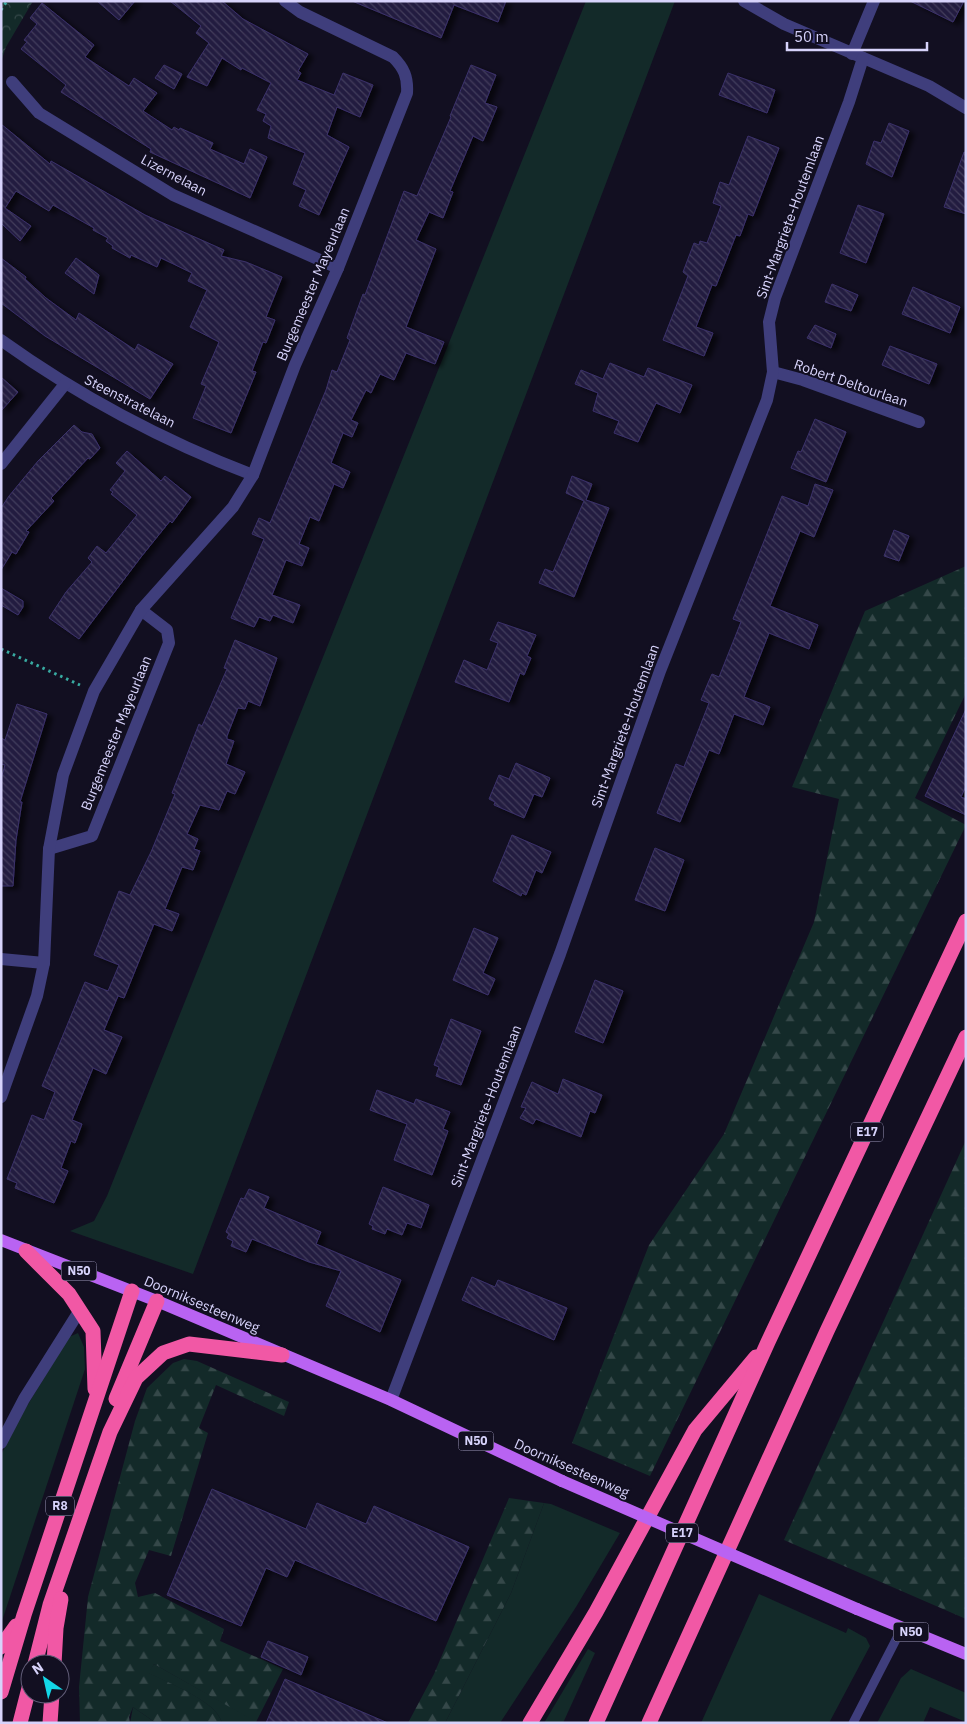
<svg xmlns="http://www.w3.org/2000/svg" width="967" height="1724" font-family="'IBM Plex Sans',sans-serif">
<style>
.green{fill:#132a29}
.forest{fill:url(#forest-firs)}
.park{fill:url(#park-crowns)}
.building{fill:url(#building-back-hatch);stroke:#3b316a;filter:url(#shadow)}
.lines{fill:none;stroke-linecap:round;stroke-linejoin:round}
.path{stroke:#38aaa1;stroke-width:3;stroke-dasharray:2.5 4;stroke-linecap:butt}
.service{stroke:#3f3e7c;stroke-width:9}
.minor{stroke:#3f3e7c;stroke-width:12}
.primary{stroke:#b963f2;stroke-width:12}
.motorway{stroke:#f158a5;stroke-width:15}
.primary-bridge{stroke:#b963f2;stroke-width:12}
.labels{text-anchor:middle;stroke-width:4;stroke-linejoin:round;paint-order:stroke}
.shield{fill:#120f21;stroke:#9c98ba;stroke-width:1}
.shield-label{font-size:12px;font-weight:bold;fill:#d7d3fb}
.street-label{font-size:14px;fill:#d7d3fb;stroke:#120f21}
</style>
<defs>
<pattern id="forest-firs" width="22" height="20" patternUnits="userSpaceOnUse" patternTransform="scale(1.25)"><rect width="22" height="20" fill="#132a29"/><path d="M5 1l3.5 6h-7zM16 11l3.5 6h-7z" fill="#354849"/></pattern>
<pattern id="park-crowns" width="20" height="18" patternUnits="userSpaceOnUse" patternTransform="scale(1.25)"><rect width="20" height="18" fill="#132a29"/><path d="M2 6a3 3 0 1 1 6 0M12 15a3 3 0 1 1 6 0" fill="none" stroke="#354849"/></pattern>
<pattern id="building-back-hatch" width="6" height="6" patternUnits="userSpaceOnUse" patternTransform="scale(1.25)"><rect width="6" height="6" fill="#231d40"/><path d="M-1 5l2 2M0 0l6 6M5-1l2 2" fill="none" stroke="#423d5c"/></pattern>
<filter id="shadow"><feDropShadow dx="5.5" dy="3" stdDeviation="2.5" flood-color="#0009"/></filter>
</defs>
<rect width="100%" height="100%" fill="#120f21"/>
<!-- green -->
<g class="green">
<polygon points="586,1 675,1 193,1274 70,1231 94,1221 107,1196"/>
<polygon points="78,1333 84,1347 85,1369 1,1624 1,1455 16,1424 69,1337"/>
<polygon points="544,1503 551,1504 620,1533 576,1607 500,1723 445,1723 511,1593"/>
<polygon points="759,1594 846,1633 848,1628 866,1638 870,1646 829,1723 701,1723"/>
<polygon points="588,1649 595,1653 563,1723 544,1723"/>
<path d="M154,1664L259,1723H222C217,1701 167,1683 148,1673Z"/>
<polygon points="911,1669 966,1693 966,1722 930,1707 923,1723 877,1723 901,1678"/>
<polygon points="133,1707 156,1723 130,1723"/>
</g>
<!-- forest -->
<g class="forest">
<polygon points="966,566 966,693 915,798 966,825 650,1476 572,1443 649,1245 724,1134 814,922 839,799 792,787 865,611"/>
<polygon points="966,1140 966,1619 784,1540"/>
<path d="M184,1359L197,1361L289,1402L284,1416L216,1385L199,1428L208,1433L171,1556L149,1550L135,1583L138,1597L155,1593L224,1629L220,1641L283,1669L256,1722L154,1664L149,1673C168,1683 217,1701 222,1723H156L133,1707L129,1717L130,1723H80L79,1687L88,1597L135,1421L147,1388L173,1363Z"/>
<polygon points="509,1498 544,1503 511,1593 445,1723 408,1723 434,1674"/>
</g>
<!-- park -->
<polygon class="park" points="1,1 33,1 6,47 1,62"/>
<!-- building -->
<g class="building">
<polygon points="97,1 135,1 119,20"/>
<polygon points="170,1 222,1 243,19 308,54 298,71 301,73 297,80 334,95 343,73 373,85 360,117 337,107 327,135 349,147 319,215 299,206 306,190 293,184 305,153 268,138 271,126 263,121 266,114 257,110 271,83 242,68 241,70 222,58 207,86 187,77 209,43 196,33 201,26"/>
<polygon points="352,1 506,1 498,22 454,5 441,38"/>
<polygon points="910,1 964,1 953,22"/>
<polygon points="42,3 94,45 85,57 129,86 134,78 157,93 143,111 172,130 174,127 179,130 180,128 213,143 210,149 244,164 250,149 267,157 250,198 150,152 151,149 61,92 66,85 21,49 27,42 24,40 37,24 30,18"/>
<polygon points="164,65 182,74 174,89 155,78"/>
<polygon points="471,65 496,75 485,103 497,107 483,141 473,136 450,191 453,192 443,218 429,212 416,240 436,249 406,327 444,342 435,364 406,353 394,380 380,374 371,393 366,390 351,420 358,423 352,437 343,433 331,463 350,472 343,488 334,484 319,521 310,517 299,544 309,548 302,566 286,560 272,595 300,605 293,623 273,615 270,621 259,617 254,627 231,618 264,539 252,534 259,518 270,523 326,390 332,370 337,372 350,340 347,338 363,294 365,295 404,191 417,196 451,117 450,116"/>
<polygon points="728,73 775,90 767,113 719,95"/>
<polygon points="889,123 909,131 892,177 866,164 874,141 881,143"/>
<polygon points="1,124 50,164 51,161 145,215 224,250 221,256 246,262 282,277 266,317 275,320 266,343 263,342 252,371 256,372 231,433 193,418 206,386 201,384 219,342 190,327 207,290 188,281 192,273 161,258 157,267 131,255 130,258 112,248 113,246 106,241 108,238 93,230 94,228 53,205 49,211 16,191 5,208 31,226 20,241 1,223"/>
<polygon points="748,136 779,148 753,216 748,214 740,236 736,235 716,286 712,285 696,327 713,333 704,356 663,340 688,276 683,272 694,243 699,245 700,241 707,243 721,206 713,203 720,182 729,185"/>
<polygon points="964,152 966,153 966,214 944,207"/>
<polygon points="858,205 884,214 866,263 840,253"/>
<polygon points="1,258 26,277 25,279 46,298 76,320 79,313 135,350 138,344 173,364 150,399 45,336 1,303"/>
<polygon points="76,258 99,275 94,294 65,273"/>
<polygon points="832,284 858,295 851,311 825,302"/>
<polygon points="913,287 960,307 950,333 902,314"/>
<polygon points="815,325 836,334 831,348 807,338"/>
<polygon points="890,346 937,364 929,384 882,365"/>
<polygon points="610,363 644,377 648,368 692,385 680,413 656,403 638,442 614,433 619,421 593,411 598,393 575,384 581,370 603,379"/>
<polygon points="1,377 18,392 1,411"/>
<polygon points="815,419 846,432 826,482 791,468 798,451 801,452"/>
<polygon points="74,425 82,432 92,434 100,448 90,459 88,458 51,498 54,501 26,531 29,532 16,554 12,552 1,570 1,508 9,496 38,461"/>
<polygon points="127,451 161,481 165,476 191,497 172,523 170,521 141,557 79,639 49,618 66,592 92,562 88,558 97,546 106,553 137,515 111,494 113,492 110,490 125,471 116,463"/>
<polygon points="572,476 592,484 586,500 609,508 574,597 539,583 545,569 553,572 584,501 566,493"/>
<polygon points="815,484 833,490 814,537 800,531 770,606 818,625 809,649 769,633 744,697 770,707 763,725 734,714 719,754 709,750 680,822 657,813 676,764 684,767 709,703 701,700 708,683 712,674 719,677 741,622 733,619 782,496 808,506"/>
<polygon points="894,530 909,536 899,561 884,556"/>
<polygon points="1,588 23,601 23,607 18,615 1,605"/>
<polygon points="498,622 536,635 527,656 531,658 524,675 520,673 509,702 455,682 464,660 487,670 498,643 490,640"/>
<polygon points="235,640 277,658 260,706 248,701 245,709 238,708 227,736 227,739 234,741 226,764 245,772 235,794 227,791 219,810 200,805 187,834 198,839 194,849 200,851 193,870 182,867 165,909 179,914 172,931 154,924 124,998 118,996 104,1030 122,1037 106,1074 93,1068 72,1120 82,1124 75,1143 71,1141 61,1168 68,1171 54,1203 15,1188 17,1183 7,1179 32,1115 44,1120 55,1092 42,1086 85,982 108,991 119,965 94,955 119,891 130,895 151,852 175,794 172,793 199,724 202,726 227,669 224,668"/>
<polygon points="17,704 47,714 20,802 22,802 16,840 13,886 1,886 1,779 5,765 1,764 1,738 5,740"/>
<polygon points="966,709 966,786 961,797 966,799 966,815 925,796"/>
<polygon points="516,763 550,778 542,797 534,794 524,818 494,805 495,802 489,799 499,775 509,779"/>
<polygon points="512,835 551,852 542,873 536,870 526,895 522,893 521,896 493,881"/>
<polygon points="655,848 684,860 665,911 635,900"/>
<polygon points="474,928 498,938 483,973 495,979 488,995 453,980"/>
<polygon points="595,980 623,991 603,1043 575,1032"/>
<polygon points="451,1019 481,1031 461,1085 436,1076 439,1067 434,1065"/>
<polygon points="563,1079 602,1095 595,1113 590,1111 581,1137 536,1119 533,1124 520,1118 526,1108 521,1107 532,1082 558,1094"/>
<polygon points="377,1090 414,1104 416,1099 450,1112 443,1129 448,1131 432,1175 394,1160 407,1124 370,1110"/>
<polygon points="383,1187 429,1205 421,1228 407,1223 402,1235 387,1229 385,1234 372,1229 373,1226 369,1224"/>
<polygon points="249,1189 269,1197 264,1208 321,1232 316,1244 401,1280 380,1332 326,1306 341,1271 309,1262 252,1239 246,1252 231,1246 233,1241 227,1238 229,1234 226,1232 241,1198 244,1199"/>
<polygon points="472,1277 495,1287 498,1280 567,1308 554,1340 462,1300"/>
<polygon points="212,1489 306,1529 317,1503 366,1524 374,1506 469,1547 436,1621 295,1560 287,1577 266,1568 241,1626 167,1595"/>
<polygon points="268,1641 308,1657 301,1675 261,1657"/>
<polygon points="285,1679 388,1723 266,1723"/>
</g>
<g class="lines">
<!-- path -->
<g class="path">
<polyline points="1,10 7,1"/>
<polyline points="1,649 80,685"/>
</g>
<!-- service -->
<polyline class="service" points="853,1723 902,1628"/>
<!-- minor -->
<g class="minor">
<polyline points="744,1 784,24 929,86 966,108"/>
<polyline points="852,54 874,1"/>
<polyline points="12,82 39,113 173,195 338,268"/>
<path d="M1,340C79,396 164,441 253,475"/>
<polyline points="773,372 803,380 919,422"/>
<polyline points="1,464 65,384"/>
<polyline points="49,849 92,836 169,643 167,630 141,610"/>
<polyline points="1,959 44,963"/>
<path d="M1,1097L37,996L44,963L49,849L63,775L94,691L141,610L233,507L253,475L295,365L338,268L407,93C408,77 404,68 393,57L300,12L285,1"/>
<polyline points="391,1400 560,954 660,671 767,400 773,372 769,322 775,298 849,102 863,58"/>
<polyline points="1,1443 24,1399 80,1310"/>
</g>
<!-- primary -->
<g class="primary">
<polyline points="1,1240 157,1301 391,1400 562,1481"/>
<polyline points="857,1609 966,1654"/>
</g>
<!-- motorway -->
<g class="motorway">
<polyline points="26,1251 69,1294 93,1331 95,1389"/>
<polyline points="116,1399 157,1301"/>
<polyline points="1,1647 16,1626"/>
<polyline points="35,1664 50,1605 110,1432 136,1378 163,1353 189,1344 282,1355"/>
<polyline points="54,1664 56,1628 61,1599"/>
<polyline points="1,1692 24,1615 132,1291"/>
<polyline points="20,1723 30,1684"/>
<polyline points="50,1723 52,1694"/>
<polyline points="530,1723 596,1612 695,1430 756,1357"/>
<polyline points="596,1723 768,1342 966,921"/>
<polyline points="649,1723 827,1331 966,1037"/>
</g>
<!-- primary-bridge -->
<polyline class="primary-bridge" points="562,1481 857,1609"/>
</g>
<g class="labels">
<!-- shield labels -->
<g class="shield">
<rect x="851" y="1122.5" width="32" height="19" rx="4"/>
<rect x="61.5" y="1261.5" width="35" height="19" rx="4"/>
<rect x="458.5" y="1431.5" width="35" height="19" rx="4"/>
<rect x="46" y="1496.5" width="28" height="19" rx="4"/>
<rect x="666" y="1523.5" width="32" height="19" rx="4"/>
<rect x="893.5" y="1622.5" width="35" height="19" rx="4"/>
</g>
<g class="shield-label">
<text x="867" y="1136">E17</text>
<text x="79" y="1275">N50</text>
<text x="476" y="1445">N50</text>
<text x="60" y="1510">R8</text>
<text x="682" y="1537">E17</text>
<text x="911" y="1636">N50</text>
</g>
<!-- street labels -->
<g class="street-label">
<text transform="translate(174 175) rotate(28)" y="5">Lizernelaan</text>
<text transform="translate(790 217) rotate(-70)" y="5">Sint-Margriete-Houtemlaan</text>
<text transform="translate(313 284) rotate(-67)" y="5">Burgemeester Mayeurlaan</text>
<text transform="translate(851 383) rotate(19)" y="5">Robert Deltourlaan</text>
<text transform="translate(130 401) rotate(27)" y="5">Steenstratelaan</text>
<text transform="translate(625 726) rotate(-70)" y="5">Sint-Margriete-Houtemlaan</text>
<text transform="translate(116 733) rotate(-68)" y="5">Burgemeester Mayeurlaan</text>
<text transform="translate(486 1106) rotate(-69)" y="5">Sint-Margriete-Houtemlaan</text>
<text transform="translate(202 1304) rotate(23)" y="5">Doorniksesteenweg</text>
<text transform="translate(572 1468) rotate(24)" y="5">Doorniksesteenweg</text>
</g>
</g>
<!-- border -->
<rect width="967" height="1724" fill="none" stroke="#d7d3fb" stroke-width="5"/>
<!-- north arrow -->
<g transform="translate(45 1679) rotate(326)"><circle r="24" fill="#120f21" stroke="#615d78"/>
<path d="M0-4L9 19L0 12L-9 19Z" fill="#13d7e7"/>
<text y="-8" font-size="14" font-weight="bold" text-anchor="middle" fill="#d7d3fb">N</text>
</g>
<!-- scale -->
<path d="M787 42v8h140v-8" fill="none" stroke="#d7d3fb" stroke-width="2.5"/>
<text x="794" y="42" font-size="15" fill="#d7d3fb" stroke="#120f21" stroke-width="4" paint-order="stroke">50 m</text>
</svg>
